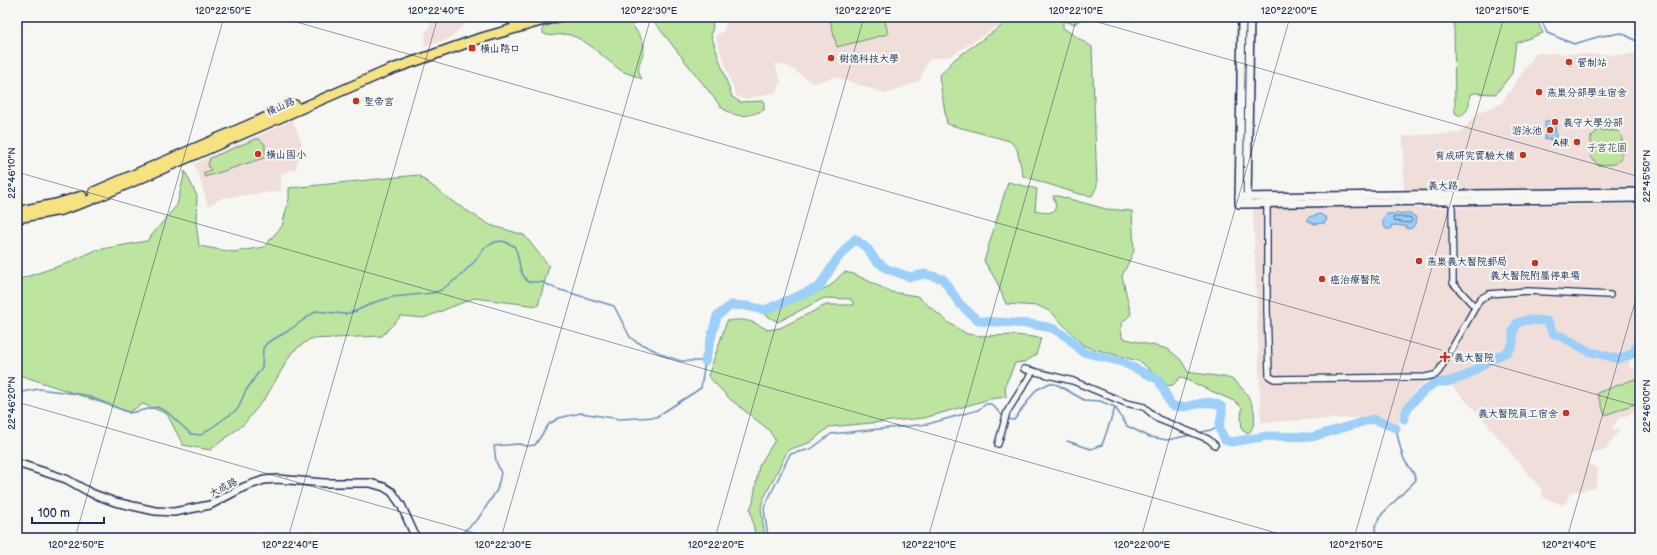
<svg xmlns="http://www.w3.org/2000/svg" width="1657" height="555" font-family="'Balsamiq Sans','LXGW WenKai TC',sans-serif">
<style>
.built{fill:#efdeda}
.green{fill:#bde5a0;stroke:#6c8a7f}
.water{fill:#9ccffa;stroke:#688fbc}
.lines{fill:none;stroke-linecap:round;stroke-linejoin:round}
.shore{stroke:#4f6f9c;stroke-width:1}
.stream{stroke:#688fbc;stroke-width:1.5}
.river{stroke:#9ccffa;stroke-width:9}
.minor-casing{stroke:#1b2f5e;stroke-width:8}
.tertiary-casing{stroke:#1b2f5e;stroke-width:10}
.primary-casing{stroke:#1b2f5e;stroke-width:12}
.minor{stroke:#f6f6f2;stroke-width:5.5}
.tertiary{stroke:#f6f6f2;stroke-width:7}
.primary{stroke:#f7e281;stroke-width:9}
.ticks{fill:none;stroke:#1b2f5e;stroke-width:1;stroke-opacity:0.45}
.poi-dot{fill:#c8321e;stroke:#f6f6f2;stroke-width:1.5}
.labels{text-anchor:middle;stroke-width:4;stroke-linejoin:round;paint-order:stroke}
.poi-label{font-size:10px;fill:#1b2f5e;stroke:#f6f6f2;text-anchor:start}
.street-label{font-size:10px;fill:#1b2f5e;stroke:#f6f6f2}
.park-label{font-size:10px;fill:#3b536b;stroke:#f6f6f2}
.neatline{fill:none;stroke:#1b2f5e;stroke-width:1.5}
.ticks-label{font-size:10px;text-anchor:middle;fill:#1b2f5e}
</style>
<rect width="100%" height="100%" fill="#f6f6f2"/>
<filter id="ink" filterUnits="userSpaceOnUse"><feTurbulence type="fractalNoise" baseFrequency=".025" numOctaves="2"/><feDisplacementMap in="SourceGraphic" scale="8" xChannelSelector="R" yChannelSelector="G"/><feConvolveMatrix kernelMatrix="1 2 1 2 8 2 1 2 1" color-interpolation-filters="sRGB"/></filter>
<g filter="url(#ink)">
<!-- built -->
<g class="built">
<polygon points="431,17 472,17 449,39 424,47 426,30 429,30"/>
<polygon points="724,17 1000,17 999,25 951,56 929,59 919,81 886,94 836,77 813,83 789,67 775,63 781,82 776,92 747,99 737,97 735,93 715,35 723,32 726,23"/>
<polygon points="1640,52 1640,187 1404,192 1403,136 1460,133 1479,112 1501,104 1536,53 1625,55"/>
<polygon points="293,120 302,145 296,169 281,174 281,191 222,198 208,206 199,176 194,164"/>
<polygon points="1640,204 1640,327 1638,338 1632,347 1629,367 1635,369 1640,366 1640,411 1619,418 1614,425 1613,429 1619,430 1605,450 1591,453 1589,464 1598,469 1596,488 1571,492 1564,505 1544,498 1541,489 1479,414 1450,384 1429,379 1413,393 1397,424 1370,417 1261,422 1253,207 1432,208"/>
</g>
<!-- green -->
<g class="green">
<path d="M580,17H628C631,24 643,39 644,45C645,57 633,66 642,79C636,76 628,74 622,71C605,60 589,40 570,35C560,32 551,39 543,33V27Z"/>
<path d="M655,17H702L712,22L713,26L711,35L732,97L740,102L764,101V110C746,117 739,119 722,108L655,23Z"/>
<polygon points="829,17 884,17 888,34 837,47"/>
<polygon points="1002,17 1083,17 1075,24 1063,21 1063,28 1092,47 1097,186 1092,196 1079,194 1023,176 1017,149 1010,141 947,124 939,76 955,59 1004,24"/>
<path d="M1454,17H1535L1543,33L1516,43L1512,73L1496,94L1475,93L1470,94C1469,103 1470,111 1460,116L1455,113Z"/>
<polygon points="1598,130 1617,131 1622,136 1622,158 1615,164 1598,165 1591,157 1591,137"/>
<polygon points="256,139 259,139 265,144 265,153 273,151 273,155 205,177 203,173 211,170 208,166 210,158"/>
<polygon points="185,171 197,196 196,222 199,246 233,252 264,247 282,226 289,199 289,188 418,175 456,204 490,225 524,235 549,266 538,306 474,298 424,318 401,316 382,336 310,339 292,352 266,397 244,424 210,450 183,445 167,414 143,404 129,412 17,374 17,280 68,263 96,250 147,241 177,205"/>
<path d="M1008,182L1037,189L1035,210L1048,213L1054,211L1056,206L1053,196H1058L1106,209L1132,211L1134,251L1122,276L1131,314L1121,324L1122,338L1168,349L1181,360L1188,372C1197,374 1225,376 1231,379C1248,389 1264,417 1248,434L1242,430L1241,419L1242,408L1236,402L1180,377L1173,385L1168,386L1141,362L1084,346L1051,312L1039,306L1006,304L996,280L984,261Z"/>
<path d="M844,272L854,274L891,292L917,296L949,323L967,334L982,336L1015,335L1041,338L1036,355L1025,362L1015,363L1005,386L1006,397L990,399L924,418L829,427L811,442L788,450L763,500L761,508L765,538H751L755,534L750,509L753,502L759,466L775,440L769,430L730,399L708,376L727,321C746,318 752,321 768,330L780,328L826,305H854L851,299L824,298L778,322L764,314L830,286Z"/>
<polygon points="1635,379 1640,392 1640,402 1605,415 1597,393"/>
</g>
<!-- water -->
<g class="water">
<polygon points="1555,120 1556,139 1545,140 1545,121"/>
<polygon points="1408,213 1416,217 1415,224 1412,228 1407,229 1406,226 1392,225 1391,229 1386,229 1383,225 1383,218 1387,214"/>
<polygon points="1320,214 1327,218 1325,223 1314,224 1307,220 1309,217"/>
</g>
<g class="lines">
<!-- shore -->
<polygon class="shore" points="1394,217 1408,217 1411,218 1412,221 1410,223 1394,221 1393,219"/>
<!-- stream -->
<g class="stream">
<polyline points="1540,17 1547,33 1574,44 1601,36 1622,33 1640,43"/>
<path d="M17,393L39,389L85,395L130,413L157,407L167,412L191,434L201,435L238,409L245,392L262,367L263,348L267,343L288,331L316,311L345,314L356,311L375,302L393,297L433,293L441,290L459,277L475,261L484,248L495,242L503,241L514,246C522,260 516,270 528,282H542L557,289L614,306L630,337L635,341L668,357L681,361H705L701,388L656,417L620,419L581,413L559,418L549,424L535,445L526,446L519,444L494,446L496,461L501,473L497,490L478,519L456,538"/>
<polyline points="1007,419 1014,420 1036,390 1050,383 1058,385 1084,400 1100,401 1115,407 1127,426 1150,437 1167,440 1191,435"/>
<polyline points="1198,433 1219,428"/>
<polyline points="1067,441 1091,449 1102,445 1115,408"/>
<polyline points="768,538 764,508 790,454 811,449 831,434 928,424 978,410 986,404 991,404 1004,417"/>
<path d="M1376,538L1375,526L1382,514L1416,480C1413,468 1408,468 1404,459C1400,449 1398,438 1396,428"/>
</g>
<!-- river -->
<g class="river">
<path d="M705,361L717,316L731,305L747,306L765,310L819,287L837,259L855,239L868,249L875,260L887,269L910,277L925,274L943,279L959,303L978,321L1030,324L1052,328L1067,337L1083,352L1122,362L1159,380L1171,405C1191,412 1204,395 1222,407V413L1219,428L1225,440L1231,442L1268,436L1312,437L1373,419L1396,428"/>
<polyline points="1404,419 1407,409 1418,396 1435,382 1447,382 1466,376 1488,361 1507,352 1513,344 1513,332 1517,323 1527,320 1547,321 1554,334 1563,337 1588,351 1619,359 1632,354 1640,340"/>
</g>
<!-- minor casing -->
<g class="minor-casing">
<g id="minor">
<polyline points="1454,199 1452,200 1452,206 1453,283 1475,307"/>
<polyline points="1267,201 1267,309 1269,373 1269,376 1274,379 1425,377 1435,375 1439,371 1480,299 1489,294 1528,291 1610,295"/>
<polyline points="1024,369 1073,381 1126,403 1144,407 1158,419 1208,439 1215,445"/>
<polyline points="998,444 1007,412 1033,371"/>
</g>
</g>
<!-- tertiary casing -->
<g class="tertiary-casing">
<g id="tertiary">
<polyline points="506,17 521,27"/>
<polyline points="1242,17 1239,204 1640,198"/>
<polyline points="1239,197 1640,192"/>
<polyline points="1247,201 1250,17"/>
<polyline points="17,463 66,479 91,493 115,502 155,511 174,512 210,505 244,487 264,480 277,479 324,483 370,483 384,487 392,492 401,505 416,538"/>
</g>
</g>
<!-- primary casing -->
<g class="primary-casing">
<g id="primary">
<polyline points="94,192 295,105"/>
<polyline points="20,211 56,204 82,196"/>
<polyline points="17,218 61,210 88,201 387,71 478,39 555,17"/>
</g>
</g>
<!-- minor -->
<use href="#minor" class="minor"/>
<!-- tertiary -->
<use href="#tertiary" class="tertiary"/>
<!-- primary -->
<use href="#primary" class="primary"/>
</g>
</g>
<!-- ticks -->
<path class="ticks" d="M279,17L1640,407M1080,17L1640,177M17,172L1294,538M17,402L492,538M75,538L224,17M288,538L438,17M501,538L651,17M715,538L864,17M928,538L1077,17M1141,538L1290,17M1354,538L1504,17M1567,538L1640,285"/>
<!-- markers -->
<g class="poi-dot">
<rect x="468" y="44" width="8" height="8" rx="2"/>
<circle cx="831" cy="58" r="4"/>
<circle cx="1569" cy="62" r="4"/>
<circle cx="1539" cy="92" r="4"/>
<circle cx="356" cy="101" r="4"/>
<circle cx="1555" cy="122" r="4"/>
<circle cx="1550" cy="130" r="4"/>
<circle cx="1577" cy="142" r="4"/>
<circle cx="258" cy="154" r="4"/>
<circle cx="1523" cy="155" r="4"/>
<circle cx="1419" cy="261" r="4"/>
<circle cx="1535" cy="263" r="4"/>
<circle cx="1322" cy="279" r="4"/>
<path d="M1443 351h4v4h4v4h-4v4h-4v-4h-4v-4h4z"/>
<circle cx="1566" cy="413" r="4"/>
</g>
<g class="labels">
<!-- poi labels -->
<g class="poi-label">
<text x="480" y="52">橫山路口</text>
<text x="839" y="62">樹德科技大學</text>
<text x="1577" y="66">管制站</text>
<text x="1547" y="96">燕巢分部學生宿舍</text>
<text x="364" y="105">聖帝宮</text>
<text x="1563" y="126">義守大學分部</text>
<text x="1542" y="134" text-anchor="end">游泳池</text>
<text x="1569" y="146" text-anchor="end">A棟</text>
<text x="266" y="158">橫山國小</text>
<text x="1515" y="159" text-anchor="end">育成研究實驗大樓</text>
<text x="1427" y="265">燕巢義大醫院郵局</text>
<text x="1535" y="279" text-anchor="middle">義大醫院附屬停車場</text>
<text x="1330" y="283">癌治療醫院</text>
<text x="1454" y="361">義大醫院</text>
<text x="1558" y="417" text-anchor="end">義大醫院員工宿舍</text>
</g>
<!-- street labels -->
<g class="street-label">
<text transform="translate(280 106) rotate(-24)" y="4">橫山路</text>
<text transform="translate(1443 185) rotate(-1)" y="4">義大路</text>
<text transform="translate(223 487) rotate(-27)" y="4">大成路</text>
</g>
<!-- park labels -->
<g class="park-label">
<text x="1607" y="151">子宮花園</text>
</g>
</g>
<!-- margin -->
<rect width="1657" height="555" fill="none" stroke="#f6f6f2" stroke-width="44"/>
<!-- scale -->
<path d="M32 517v6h72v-6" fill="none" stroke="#1b2f5e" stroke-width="2"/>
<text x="38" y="517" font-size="12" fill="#1b2f5e" stroke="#f6f6f2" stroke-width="3" paint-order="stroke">100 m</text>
<rect x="22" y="22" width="1613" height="511" class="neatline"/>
<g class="ticks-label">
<text x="223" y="14">120°22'50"E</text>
<text x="436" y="14">120°22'40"E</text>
<text x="649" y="14">120°22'30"E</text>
<text x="863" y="14">120°22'20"E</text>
<text x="1076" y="14">120°22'10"E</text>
<text x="1289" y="14">120°22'00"E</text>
<text x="1502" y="14">120°21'50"E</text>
<text transform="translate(11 173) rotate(-90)" y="4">22°46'10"N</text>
<text transform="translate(1646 176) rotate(-90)" y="4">22°45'50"N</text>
<text transform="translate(11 403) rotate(-90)" y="4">22°46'20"N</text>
<text transform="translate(1646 406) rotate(-90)" y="4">22°46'00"N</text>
<text x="76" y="548">120°22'50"E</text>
<text x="290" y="548">120°22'40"E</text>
<text x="503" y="548">120°22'30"E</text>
<text x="716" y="548">120°22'20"E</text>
<text x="929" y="548">120°22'10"E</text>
<text x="1142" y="548">120°22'00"E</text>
<text x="1356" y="548">120°21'50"E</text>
<text x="1569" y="548">120°21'40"E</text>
</g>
</svg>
